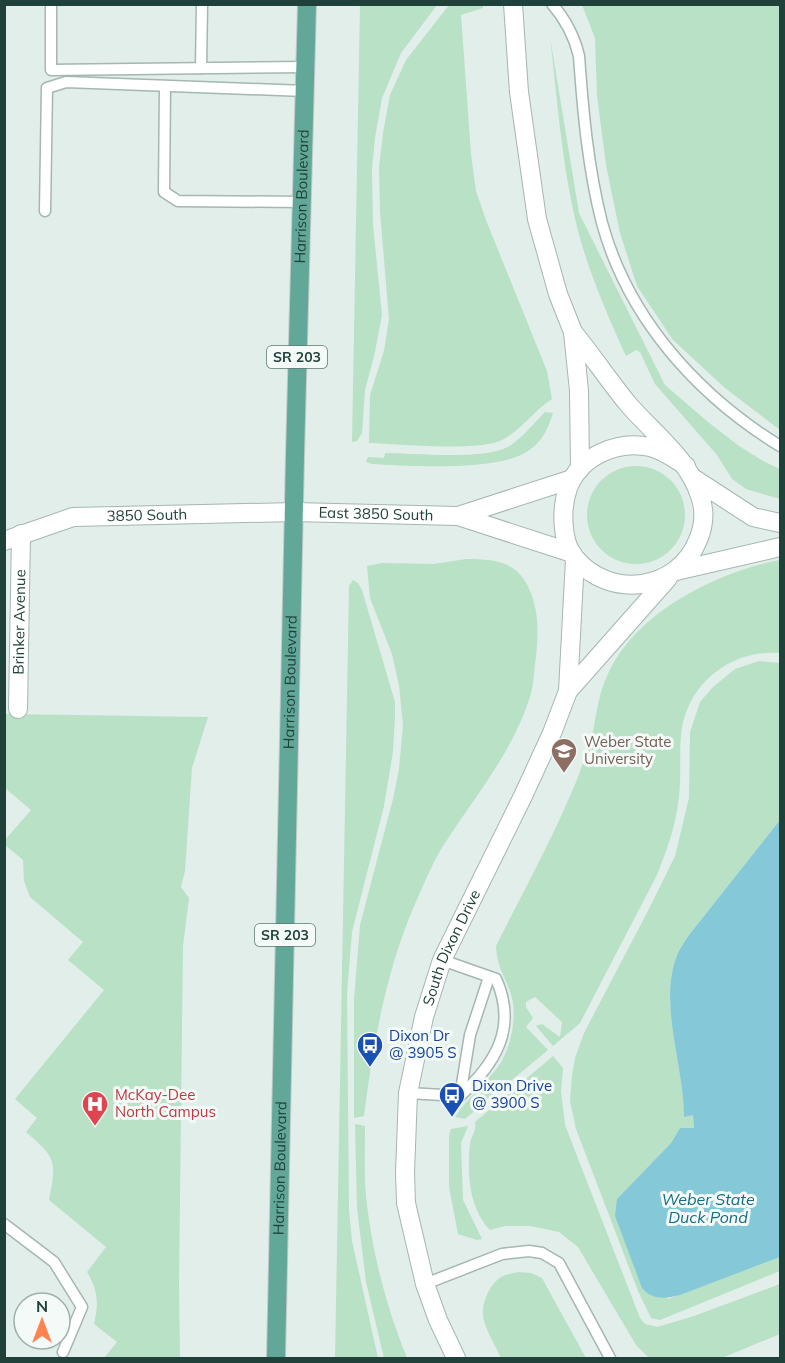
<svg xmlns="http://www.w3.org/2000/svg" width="785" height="1363" font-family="Mulish,sans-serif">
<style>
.green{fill:#b9e1c6}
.water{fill:#85c8d8}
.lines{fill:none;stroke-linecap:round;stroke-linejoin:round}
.service-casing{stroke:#a4b7b1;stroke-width:13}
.minor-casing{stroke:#a4b7b1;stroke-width:20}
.tertiary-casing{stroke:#a4b7b1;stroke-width:20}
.primary-casing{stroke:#c1cac8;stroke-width:20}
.service{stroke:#fff;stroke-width:10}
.minor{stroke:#fff;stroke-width:18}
.tertiary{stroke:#fff;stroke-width:18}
.primary{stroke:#62a899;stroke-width:18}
.labels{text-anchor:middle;stroke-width:6;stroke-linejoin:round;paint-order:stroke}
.shield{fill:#f3faf7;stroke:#5f7873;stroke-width:1.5}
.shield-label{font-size:14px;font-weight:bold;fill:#20413a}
.street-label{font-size:15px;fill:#20413a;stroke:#f3faf7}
.education-label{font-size:15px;fill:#785e54;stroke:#f3faf7;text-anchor:start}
.transit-label{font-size:15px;fill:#164399;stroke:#f3faf7;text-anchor:start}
.health-label{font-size:15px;fill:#be3a42;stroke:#f3faf7;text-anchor:start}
.water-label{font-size:16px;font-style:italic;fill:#146c83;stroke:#f3faf7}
</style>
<rect width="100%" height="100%" fill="#e2eee9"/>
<!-- green -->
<g class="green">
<polygon points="360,5 437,5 401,53 382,98 375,138 372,169 373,225 382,315 375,352 365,390 362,433 357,441 352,442"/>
<path d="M449,5H483V8L461,15L471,154L476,191L486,220L547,371L552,399C534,410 522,430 502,440C478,452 399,444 369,443L370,395L384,351L389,319L380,212L379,168L383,133L390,95L406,60Z"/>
<polygon points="582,5 780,5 780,430 725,388 673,340 637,286 620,233 606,165 597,96 595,38"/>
<path d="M550,37L579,213L665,385L708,422L739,446L765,462L780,469V499L746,489L732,479L717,455L655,384L640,352L636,350L626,356C605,310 585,264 574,214C561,156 557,96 550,37Z"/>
<path d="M545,412L553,413C548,429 542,442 528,451C499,472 408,466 372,464L366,462L368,457L384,458L385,453C414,453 488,461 511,445C524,436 534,423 545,412Z"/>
<circle cx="636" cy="515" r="49"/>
<path d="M466,559C500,559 522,563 533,599C539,619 538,637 536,657C534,669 534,682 531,693C515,749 476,795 445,843C433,861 424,884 415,904C386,970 373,1045 364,1116L354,1118V999L360,925L393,799L399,769L403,725L399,686L392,654L370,598L367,566L382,563L434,564Z"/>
<path d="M780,560V653C731,649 686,684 681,735C679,758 682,781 678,804C675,828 666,852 657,875L580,1023L553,1046L536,1026L542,1024L560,1037L562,1022L535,997L526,1002V1007L533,1018L526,1027L548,1050L465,1119L455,1117C466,1100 481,1088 494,1072C509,1055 516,1025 513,1003C509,980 497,971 496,946C523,892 553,838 576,782C582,766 589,748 593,731C597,711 599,692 608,674C636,612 717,572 780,560Z"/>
<polygon points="353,580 358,583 362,590 395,702 395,717 393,752 384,806 352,932 347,994 349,1210 352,1241 378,1358 335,1358 349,586"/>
<path d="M759,661L780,663V820L689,935C685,941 680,948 677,955C658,1004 684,1065 684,1116L693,1115L694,1128H680L671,1143L617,1199L668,1299L780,1257V1271L660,1320L651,1318L638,1291L576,1129L570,1101L572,1075L575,1058L584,1033L651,905L675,856L689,798L690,732L700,702L713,687L735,669Z"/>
<path d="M5,714L208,717L192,768L185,871L181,887L189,898L183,946L179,1283L180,1358H104L117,1342L94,1324C99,1302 98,1291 87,1272L106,1247L49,1200C57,1160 56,1158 26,1132L37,1118L15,1099L104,990L68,960L83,942L30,897L24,881L23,860L5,845V840L31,810L5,788Z"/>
<path d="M553,1056L563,1068L561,1091L565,1125L640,1318L645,1324L657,1327L694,1316L780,1284V1334L722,1358H649L636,1345L578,1247L559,1232L530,1226H505L490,1230C469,1208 467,1174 470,1144C471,1135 477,1132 475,1122Z"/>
<path d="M355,1124L365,1126C365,1149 364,1173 366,1196C372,1253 386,1306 407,1358H384L366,1282L357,1208Z"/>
<polygon points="468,1126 461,1143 463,1200 482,1239 477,1240 458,1234 449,1187 449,1136 451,1129"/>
<path d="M519,1272L531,1273L542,1278L586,1358H501C496,1347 484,1327 483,1315C482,1302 490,1284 501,1277C506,1274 513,1273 519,1272Z"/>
</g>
<!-- water -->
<path class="water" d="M780,820V1257L680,1295C665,1299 652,1300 642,1288L615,1216L617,1199L671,1143L680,1128H694L693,1115L684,1117C684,1065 658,1004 677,955C680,948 685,941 689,935Z"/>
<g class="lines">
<!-- service casing -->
<g class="service-casing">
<g id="service">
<polyline points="51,4 51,70 306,67"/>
<path d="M552,4C566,20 574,35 579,56C583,112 588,168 602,223C628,318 697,395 780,446"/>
<polyline points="201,68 202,4"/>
<polyline points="165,86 164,192 178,201 302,202"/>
<polyline points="45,211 47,88 66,82 305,91"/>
<path d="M408,1093L460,1096C495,1064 518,1028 496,979L442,960"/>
<polyline points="460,1096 470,1035 489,977"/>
<polyline points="4,1224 54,1262 82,1307 63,1352"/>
<polyline points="425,1284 502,1254 529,1251 542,1253 559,1263 610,1358"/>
</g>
</g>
<!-- minor casing -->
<g class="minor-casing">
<g id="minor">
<path id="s1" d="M4,541L73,517L294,512"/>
<path id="s2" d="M18,709L21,534"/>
</g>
</g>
<!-- tertiary casing -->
<g class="tertiary-casing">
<g id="tertiary">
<polyline points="513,4 519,92 537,219 558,294 573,332 579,391 580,469"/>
<path d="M573,332C592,355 609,381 628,404C653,433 688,458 700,496C705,510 704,526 698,540C678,591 610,600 575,558C561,542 561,508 568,488C580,456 617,440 650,447C663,450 675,459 686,466"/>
<polyline points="693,478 753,517 780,523"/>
<path id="s3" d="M294,512L458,516L572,553"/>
<polyline points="458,516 572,479"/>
<polyline points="676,571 780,547"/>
<polyline points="568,691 668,578"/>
<path id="s4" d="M456,1358L438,1320L425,1284L406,1203L405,1173L408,1093L424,1017L442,960L523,796L552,733L568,691L575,559"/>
</g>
</g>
<!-- primary casing -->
<g class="primary-casing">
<g id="primary">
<path id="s5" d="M276,1358L295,455L307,4"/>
</g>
</g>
<!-- service -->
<use href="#service" class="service"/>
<!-- minor -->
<use href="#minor" class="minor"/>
<!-- tertiary -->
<use href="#tertiary" class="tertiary"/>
<!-- primary -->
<use href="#primary" class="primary"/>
</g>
<!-- icons -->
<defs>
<g id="university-pin" transform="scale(1.35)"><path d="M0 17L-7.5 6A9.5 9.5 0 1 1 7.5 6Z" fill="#8d6e63" stroke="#f3faf7"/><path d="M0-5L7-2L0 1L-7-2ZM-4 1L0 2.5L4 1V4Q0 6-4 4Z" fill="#fff"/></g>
<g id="bus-pin" transform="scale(1.35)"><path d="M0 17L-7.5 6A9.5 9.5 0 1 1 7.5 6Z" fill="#1a4fb4" stroke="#f3faf7"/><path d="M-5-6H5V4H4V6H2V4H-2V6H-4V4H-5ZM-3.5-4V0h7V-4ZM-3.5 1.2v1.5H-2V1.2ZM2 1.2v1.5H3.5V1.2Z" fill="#fff"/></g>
<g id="hospital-pin" transform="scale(1.35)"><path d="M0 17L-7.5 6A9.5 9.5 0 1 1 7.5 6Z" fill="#e0444e" stroke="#f3faf7"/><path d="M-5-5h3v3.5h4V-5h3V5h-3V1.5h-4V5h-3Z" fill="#fff"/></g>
</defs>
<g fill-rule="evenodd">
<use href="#university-pin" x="564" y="751"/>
<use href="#bus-pin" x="370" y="1045"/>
<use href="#bus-pin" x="452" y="1095"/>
<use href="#hospital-pin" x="95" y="1104"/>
</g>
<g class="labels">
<!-- shield labels -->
<g class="shield">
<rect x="267" y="346" width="60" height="22" rx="4.5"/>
<rect x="255" y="924" width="60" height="22" rx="4.5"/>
</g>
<g class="shield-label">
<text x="297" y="362">SR 203</text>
<text x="285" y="940">SR 203</text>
</g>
<!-- street labels -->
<g class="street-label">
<text dy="5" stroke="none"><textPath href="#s5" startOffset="1162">Harrison Boulevard</textPath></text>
<text dy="5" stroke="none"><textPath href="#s1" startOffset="147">3850 South</textPath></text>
<text dy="5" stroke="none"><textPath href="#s3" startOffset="82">East 3850 South</textPath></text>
<text dy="5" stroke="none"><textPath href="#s2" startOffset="87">Brinker Avenue</textPath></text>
<text dy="5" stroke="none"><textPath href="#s5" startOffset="676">Harrison Boulevard</textPath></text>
<text dy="5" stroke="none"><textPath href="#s4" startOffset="426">South Dixon Drive</textPath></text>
<text dy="5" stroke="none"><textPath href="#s5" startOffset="190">Harrison Boulevard</textPath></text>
</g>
<!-- education labels -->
<g class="education-label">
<text x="584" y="747">Weber State<tspan x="584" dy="17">University</tspan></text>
</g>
<!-- transit labels -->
<g class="transit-label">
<text x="389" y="1041">Dixon Dr<tspan x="389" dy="17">@ 3905 S</tspan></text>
<text x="472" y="1091">Dixon Drive<tspan x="472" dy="17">@ 3900 S</tspan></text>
</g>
<!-- health labels -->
<g class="health-label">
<text x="115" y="1100">McKay-Dee<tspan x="115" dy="17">North Campus</tspan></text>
</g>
<!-- water labels -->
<g class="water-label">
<text x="708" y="1205">Weber State<tspan x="708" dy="18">Duck Pond</tspan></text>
</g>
</g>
<!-- border -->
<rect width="785" height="1363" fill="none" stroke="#20413a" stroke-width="12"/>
<!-- north arrow -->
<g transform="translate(42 1321)"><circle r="28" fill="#f3faf7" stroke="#9fb0ab" stroke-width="1.5"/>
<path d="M0-4.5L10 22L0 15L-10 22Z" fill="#ff824f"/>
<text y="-9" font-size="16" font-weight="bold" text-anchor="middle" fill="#20413a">N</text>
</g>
</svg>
